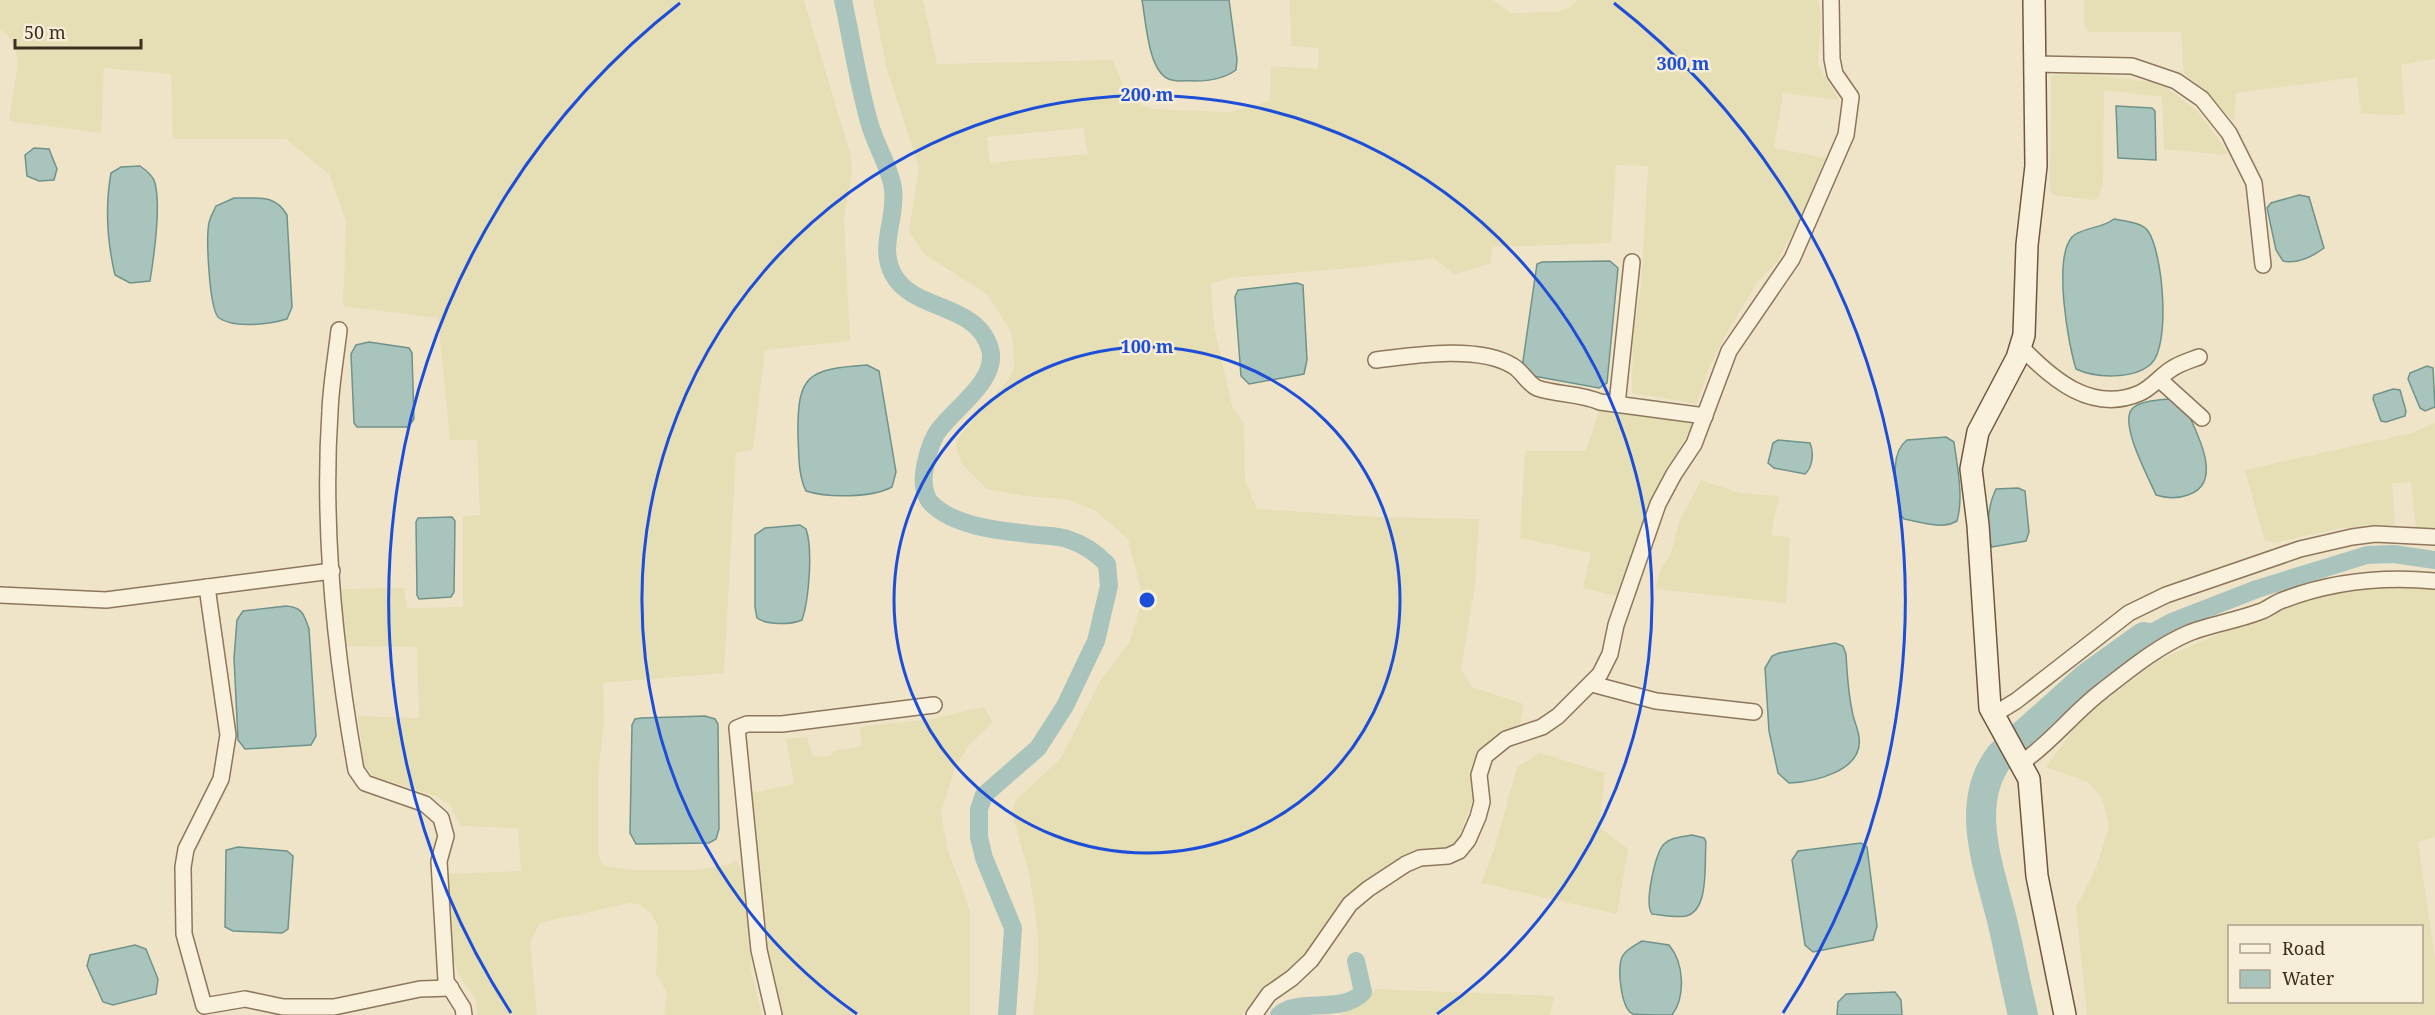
<svg xmlns="http://www.w3.org/2000/svg" width="2435" height="1015" font-family="'Noto Serif',serif">
<style>
.farmland{fill:#e6deb5;fill-rule:evenodd}
.water{fill:#a9c4bc;stroke:#6f938a;stroke-width:1.5}
.lines{fill:none;stroke-linecap:round;stroke-linejoin:round}
.canal{stroke:#a9c4bc;stroke-width:18}
.river{stroke:#a9c4bc;stroke-width:30}
.street-casing{stroke:#8d765c;stroke-width:18}
.secondary-casing{stroke:#6f573f;stroke-width:24}
.street{stroke:#faf1dc;stroke-width:15}
.secondary{stroke:#faf1dc;stroke-width:21}
.ring{fill:none;stroke:#1d4ed8;stroke-width:3}
.centre{fill:#1d4ed8;stroke:#f7eed8;stroke-width:3}
.ring-label{font-size:18px;text-anchor:middle;font-weight:bold;fill:#1d4ed8;stroke:#f7eed8;stroke-width:5;stroke-linejoin:round;paint-order:stroke}
</style>
<rect width="100%" height="100%" fill="#f0e4c8"/>
<!-- farmland -->
<g class="farmland">
<polygon points="0,0 804,0 850,153 852,171 844,218 850,341 765,350 753,449 736,453 724,673 603,683 604,724 598,775 598,853 602,864 608,867 633,870 697,870 730,864 736,860 744,874 749,908 751,970 762,1015 664,1015 667,992 656,974 658,927 651,913 639,904 630,903 540,923 530,942 537,1015 477,1015 476,1000 458,974 452,954 446,891 449,874 521,871 518,828 460,826 451,806 438,797 373,776 364,765 358,716 419,718 417,647 345,646 342,589 404,588 407,608 463,607 463,516 480,515 477,440 450,440 438,318 343,306 346,221 329,174 286,139 173,139 171,74 104,68 101,133 9,121 18,62 15,46 7,34 0,30"/>
<path d="M873,0H923L937,64L1113,60L1128,99L1152,109L1230,112L1270,101L1271,66L1318,69L1319,48L1291,46L1290,0H1493L1511,13L1557,12L1571,7L1577,0H1818L1821,14L1818,65L1839,100L1783,93L1774,148L1825,158L1801,218L1777,262L1758,281L1725,336L1708,370L1697,404L1632,393L1633,331L1641,287L1648,166L1616,165L1611,243L1493,247L1490,264L1454,274L1433,258L1351,268L1229,278L1211,284L1214,327L1232,406L1244,423L1245,480L1257,509L1376,517L1479,519L1475,584L1461,669L1472,687L1524,704L1520,724L1491,741L1477,753L1472,769L1474,794L1471,805L1459,837L1453,844L1442,849L1409,852L1361,884L1338,907L1321,936L1301,960L1257,995L1242,1015H1033L1038,972V933L1030,877L1012,813L1016,800L1061,758L1100,681L1129,643L1140,607V587L1128,539L1096,511L1067,499L1023,496L987,489L961,463L956,447L957,439L1008,380L1014,368L1013,342L1010,330L987,294L924,254L909,231L919,167L887,70ZM1083,128L1088,154L990,163L987,137Z"/>
<polygon points="2084,0 2435,0 2435,59 2401,65 2405,115 2361,114 2357,77 2236,93 2234,122 2203,88 2184,74 2181,32 2088,32 2084,24"/>
<polygon points="2086,74 2152,82 2167,88 2198,112 2228,152 2225,155 2164,149 2162,97 2104,90 2103,183 2099,197 2095,200 2053,195 2050,189 2051,78 2053,75"/>
<polygon points="1600,409 1695,421 1651,500 1616,596 1583,588 1591,553 1520,538 1525,451 1586,451"/>
<polygon points="2435,423 2435,531 2416,530 2411,482 2392,483 2395,525 2340,528 2274,543 2264,539 2245,470 2411,433"/>
<polygon points="1701,480 1740,493 1779,496 1771,535 1790,537 1786,603 1655,589 1661,569 1671,553 1680,520"/>
<path d="M2373,584L2435,585V837L2418,842L2435,959V1015H2087L2076,907L2096,868L2109,827L2102,798L2088,782L2046,767L2083,717L2159,660L2281,607L2319,595ZM2230,926H2422V1002H2230Z"/>
<polygon points="984,707 993,722 969,745 955,767 941,813 947,847 970,911 970,1015 780,1015 765,949 750,793 794,784 786,739 807,737 812,755 822,757 831,755 833,751 862,746 860,727 932,719"/>
<polygon points="1540,753 1605,773 1599,827 1628,849 1617,914 1481,883 1495,847 1517,767"/>
<polygon points="1375,989 1554,996 1550,1015 1340,1015 1358,1005"/>
</g>
<!-- water -->
<g class="water">
<path d="M1142,0H1229L1237,59L1236,70C1224,79 1210,81 1195,81C1188,80 1179,82 1172,80C1148,76 1146,20 1142,0Z"/>
<polygon points="2116,106 2152,108 2155,111 2156,160 2118,158"/>
<polygon points="34,148 49,149 57,169 54,180 39,181 27,176 25,155"/>
<path d="M140,166C146,170 153,175 155,183C161,207 154,256 150,281L130,283L115,275C107,241 105,207 111,173L121,167Z"/>
<path d="M2299,195L2309,197L2324,248C2312,257 2298,264 2283,261L2276,250L2267,208L2271,203Z"/>
<path d="M234,198C257,199 274,193 287,215L292,307L287,319C270,324 235,329 219,318C209,310 206,237 209,223C210,217 214,211 216,206Z"/>
<path d="M2114,219C2123,221 2142,222 2148,231C2163,253 2171,345 2151,364C2133,380 2095,378 2076,369C2068,343 2053,259 2072,237C2082,227 2102,229 2114,219Z"/>
<polygon points="1610,261 1618,268 1607,383 1599,388 1528,375 1524,369 1523,361 1537,264 1542,262"/>
<polygon points="1297,283 1303,285 1307,360 1304,374 1249,384 1241,376 1235,297 1238,290"/>
<polygon points="369,342 409,348 412,353 414,419 408,427 357,427 354,423 351,354 356,345"/>
<path d="M867,365L879,371L896,472L892,487C871,498 828,498 806,491C798,475 799,455 798,436C797,375 807,369 867,365Z"/>
<polygon points="2427,366 2433,368 2435,407 2425,411 2420,408 2408,379 2410,373"/>
<polygon points="2393,389 2400,390 2406,411 2405,416 2386,422 2381,421 2373,399 2374,395"/>
<path d="M2169,399L2184,405C2195,429 2226,483 2188,495C2177,499 2168,499 2156,495C2149,478 2119,424 2132,409C2139,401 2159,400 2169,399Z"/>
<path d="M1946,437L1954,442C1957,466 1964,496 1957,521C1943,530 1920,522 1904,519L1900,514C1898,492 1887,455 1907,440Z"/>
<path d="M1778,440L1810,443C1814,452 1813,467 1805,474L1774,468L1768,463L1773,443Z"/>
<path d="M2018,488L2025,491L2029,532L2026,541L1992,547C1984,533 1989,503 1996,489Z"/>
<polygon points="452,517 455,521 454,592 451,597 419,599 417,595 416,522 418,518"/>
<path d="M800,525L806,529C813,549 809,600 802,620C791,625 767,625 757,618L755,607V535L765,528Z"/>
<path d="M286,606C302,607 304,614 309,629L316,736L311,745L245,749L238,740L234,658L237,620L243,611Z"/>
<path d="M1835,643L1843,646L1846,654C1847,672 1848,692 1852,710C1853,719 1858,728 1859,737C1864,771 1814,782 1789,783L1778,773L1769,731L1765,668L1772,656L1779,653Z"/>
<polygon points="705,716 715,719 718,724 719,829 716,839 709,843 636,844 630,833 632,725 635,719 641,718"/>
<path d="M1692,835L1704,838L1706,842C1704,862 1710,910 1686,916C1676,918 1662,915 1652,914C1644,904 1655,854 1664,844C1671,837 1683,837 1692,835Z"/>
<polygon points="1861,843 1867,847 1877,926 1873,940 1813,952 1805,945 1792,860 1798,851"/>
<polygon points="238,847 287,851 293,856 288,929 282,933 233,931 225,927 226,850"/>
<path d="M1642,941L1669,945C1684,963 1686,996 1672,1015C1661,1015 1643,1015 1633,1014C1621,1009 1618,972 1621,960C1623,951 1634,946 1642,941Z"/>
<polygon points="135,945 146,949 158,979 156,994 113,1005 103,1002 87,966 90,955"/>
<polygon points="1895,992 1901,1000 1902,1015 1837,1015 1838,1002 1846,994"/>
</g>
<g class="lines">
<!-- canal -->
<g class="canal">
<path d="M843,0C852,41 858,84 870,125C876,146 890,167 893,189C897,218 878,246 893,274C913,312 977,302 990,349C999,381 951,410 936,434C929,447 926,459 924,473C923,482 924,496 931,503C955,528 1005,531 1038,535C1048,536 1060,536 1070,540C1085,545 1096,553 1107,564L1109,586L1096,641L1065,706L1038,748L984,795L979,809V837L984,858L1013,928L1007,1015"/>
<polyline points="2144,637 2172,622 2257,589 2367,555 2394,554 2435,560"/>
<path d="M1279,1015C1298,997 1342,1015 1363,992L1356,961"/>
</g>
<!-- river -->
<path class="river" d="M2023,1015C2015,982 2009,949 2001,916C1988,865 1964,803 2000,756L2087,678L2144,637"/>
<!-- street casing -->
<g class="street-casing">
<g id="street">
<polyline points="2035,64 2132,66 2176,81 2202,99 2229,133 2254,183 2263,265"/>
<path d="M339,330C336,357 331,384 330,411C322,530 335,653 356,770L365,783L425,804L441,818L446,836L439,861L446,981L463,1008L464,1015"/>
<path d="M2022,348C2052,379 2092,414 2140,393C2153,387 2161,375 2173,368C2181,363 2191,360 2199,357"/>
<path d="M1376,360C1414,355 1480,345 1513,366C1522,371 1528,384 1537,388C1557,395 1580,393 1600,402L1705,416"/>
<polyline points="2160,380 2202,418"/>
<polyline points="1617,404 1632,262"/>
<polyline points="207,587 228,735 221,779 186,849 183,867 184,934 204,1006 245,999 283,1007 334,1007 420,989 451,988"/>
<polyline points="0,595 106,600 332,571"/>
<polyline points="1592,684 1656,701 1754,712"/>
<polyline points="1993,715 2016,701 2129,613 2166,595 2300,549 2352,537 2375,534 2435,537"/>
<path d="M2021,763C2051,743 2073,713 2102,691C2129,670 2158,646 2189,633C2209,625 2238,620 2259,612C2267,610 2274,603 2283,600C2333,581 2382,576 2435,581"/>
<polyline points="774,1015 759,950 737,728 747,724 782,724 934,705"/>
<polyline points="1254,1015 1269,994 1292,978 1311,960 1350,904 1368,889 1406,864 1420,858 1448,856 1459,851 1468,840 1478,817 1482,802 1479,775 1485,756 1506,739 1542,727 1558,716 1600,674 1610,654 1616,625 1658,504 1674,474 1694,444 1729,351 1792,259 1846,135 1851,97 1835,74 1832,59 1831,0"/>
</g>
</g>
<!-- secondary casing -->
<g class="secondary-casing">
<polyline id="secondary" points="2034,0 2036,166 2027,245 2024,335 2017,358 1978,432 1971,469 1978,525 1990,708 2029,779 2037,876 2065,1015"/>
</g>
<!-- street -->
<use href="#street" class="street"/>
<!-- secondary -->
<use href="#secondary" class="secondary"/>
</g>
<!-- distance rings -->
<g class="ring">
<circle cx="1147" cy="600" r="253"/>
<path d="M857 1014A505 505 0 1 1 1437 1014"/>
<path d="M511 1013A758 758 0 0 1 680 3M1614 3A758 758 0 0 1 1783 1013"/>
</g>
<circle cx="1147" cy="600" r="9" class="centre"/>
<g class="ring-label">
<text x="1683" y="70">300 m</text>
<text x="1147" y="101">200 m</text>
<text x="1147" y="353">100 m</text>
</g>
<!-- legend -->
<rect x="2228" y="925" width="195" height="78" fill="#f7eed8" stroke="#ada18e" stroke-width="1.5"/>
<rect x="2240" y="944" width="30" height="9" fill="#faf1dc" stroke="#ada18e" stroke-width="1.5"/>
<text x="2282" y="955" font-size="18" fill="#3d2e20">Road</text>
<rect x="2240" y="970" width="30" height="18" fill="#a9c4bc" stroke="#ada18e" stroke-width="1.5"/>
<text x="2282" y="985" font-size="18" fill="#3d2e20">Water</text>
<!-- scale -->
<path d="M15 39v9h126v-9" fill="none" stroke="#3d2e20" stroke-width="3"/>
<text x="24" y="39" font-size="18" fill="#3d2e20" stroke="#f7eed8" stroke-width="4.5" paint-order="stroke">50 m</text>
</svg>
